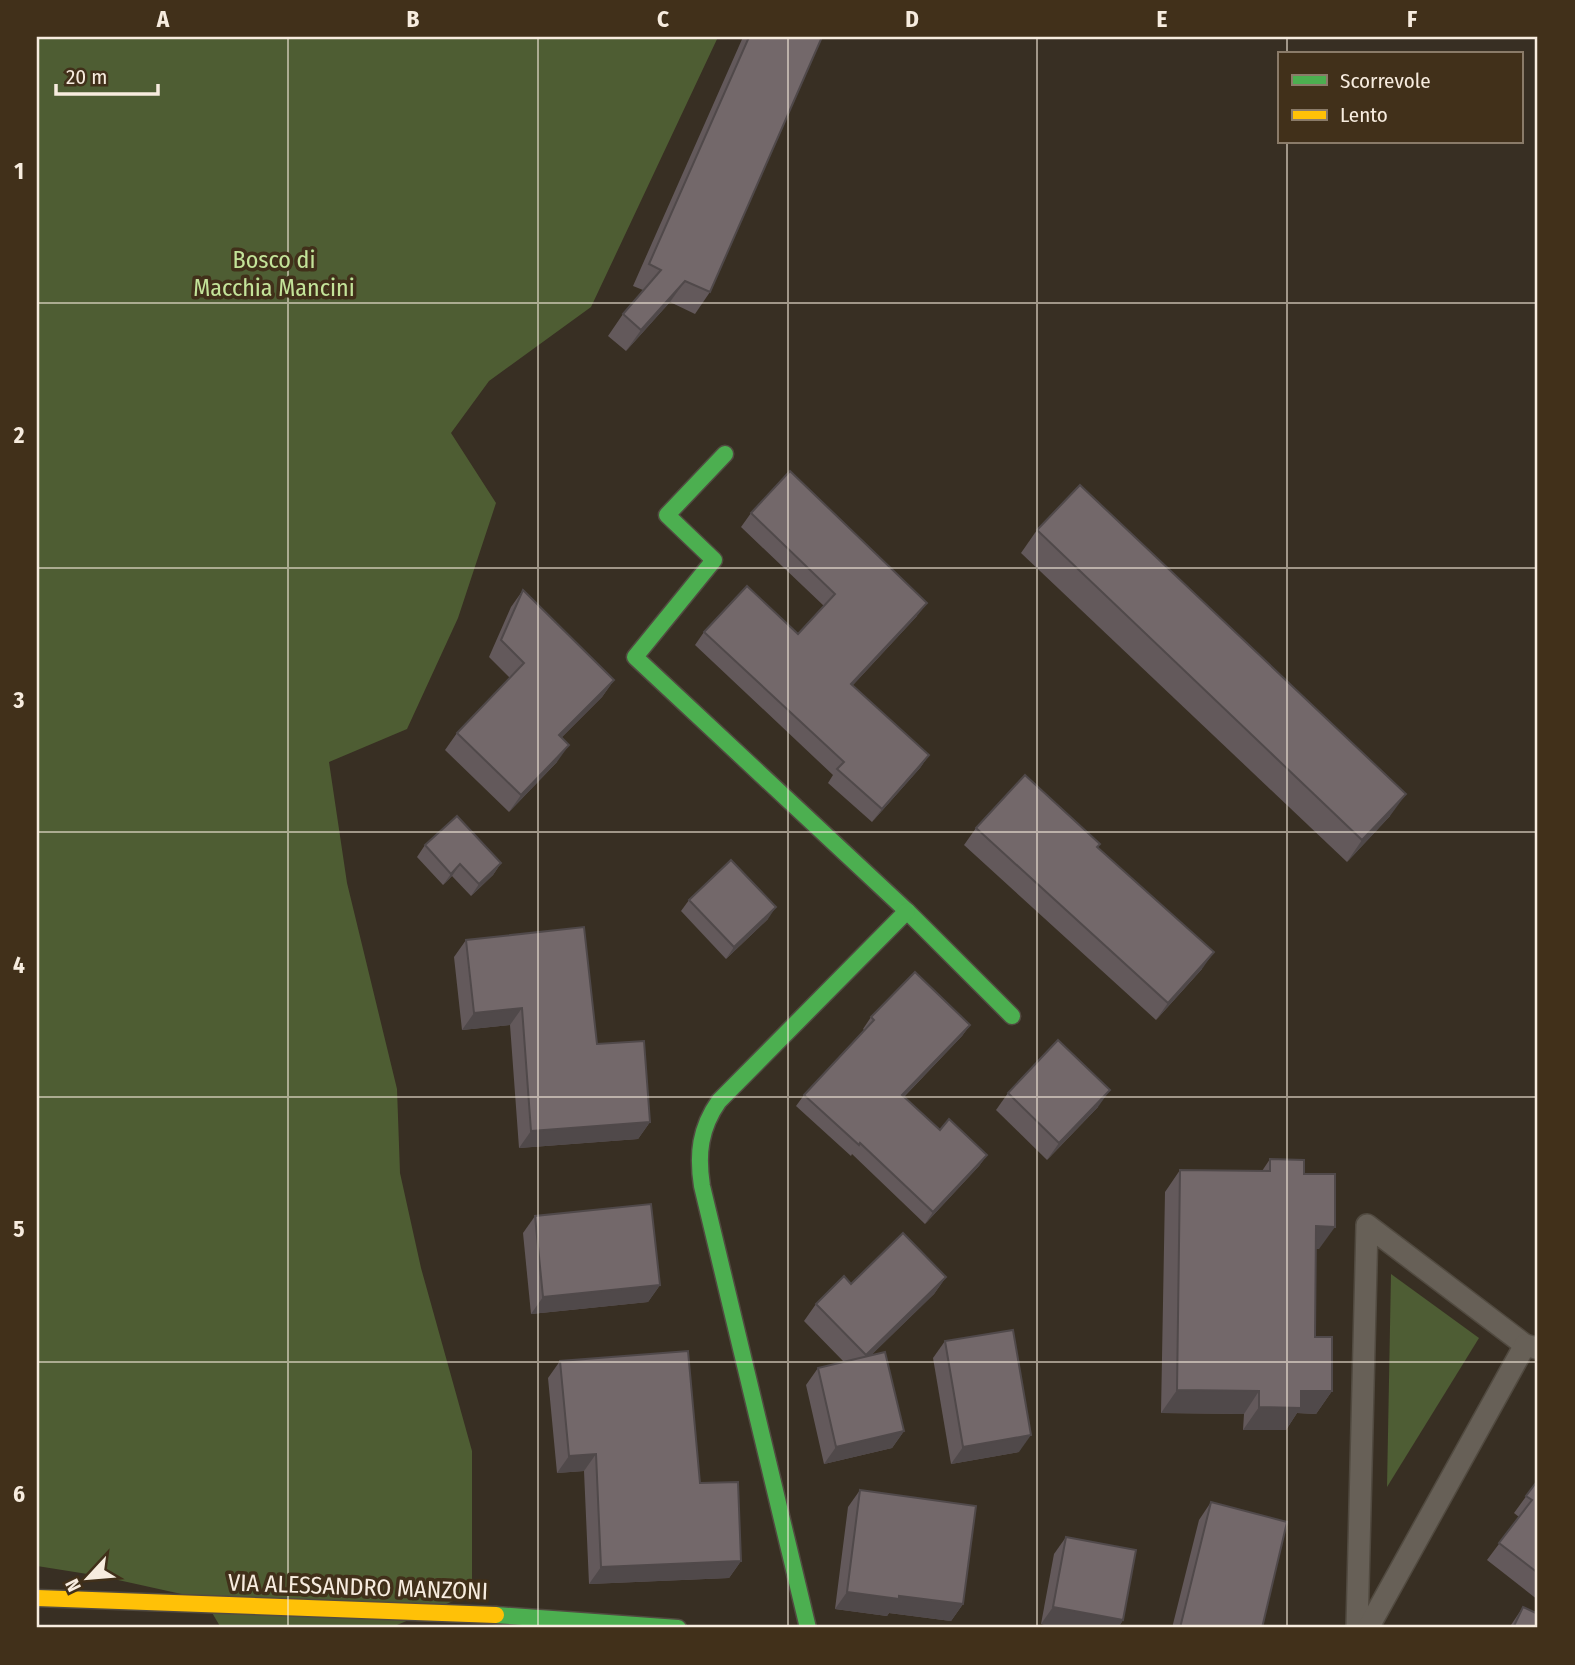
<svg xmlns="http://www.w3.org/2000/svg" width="1575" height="1665" font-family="'Fira Sans Condensed',sans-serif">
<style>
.green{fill:#4e5d34}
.forest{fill:#4e5d33}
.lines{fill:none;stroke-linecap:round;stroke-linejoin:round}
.lane-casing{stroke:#514a40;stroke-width:24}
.fast-casing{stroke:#514a40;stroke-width:19}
.slow-casing{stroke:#514a40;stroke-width:19}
.lane{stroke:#676057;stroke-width:21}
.fast{stroke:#4caf50;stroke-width:16}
.slow{stroke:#ffc107;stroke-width:16}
.wall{fill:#63595b}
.shaded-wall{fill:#50494a}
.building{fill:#73686a;stroke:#50494a;stroke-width:2}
.grid{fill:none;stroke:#f7ecdf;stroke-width:2;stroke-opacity:0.55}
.labels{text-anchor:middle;stroke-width:7;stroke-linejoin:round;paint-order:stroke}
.park-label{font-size:24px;fill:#c3e399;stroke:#41301a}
.street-label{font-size:24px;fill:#f7ecdf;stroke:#41301a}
.neatline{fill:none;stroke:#f7ecdf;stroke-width:2.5}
.grid-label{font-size:23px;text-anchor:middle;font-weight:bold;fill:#f7ecdf}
</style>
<rect width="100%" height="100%" fill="#382f23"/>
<!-- green -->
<polygon class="green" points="1391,1274 1479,1338 1387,1487"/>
<!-- forest -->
<polygon class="forest" points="37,37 718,37 591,307 489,381 451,433 496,503 458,618 407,729 329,762 347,883 397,1089 400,1173 421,1268 472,1451 472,1593 390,1628 221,1628 204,1599 100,1576 37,1566"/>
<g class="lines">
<!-- lane casing -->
<g class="lane-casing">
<g id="lane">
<polyline points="1357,1628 1367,1225 1525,1345"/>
<polyline points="1368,1628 1525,1345 1536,1348"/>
</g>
</g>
<!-- fast casing -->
<g class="fast-casing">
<g id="fast">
<polyline points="725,454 667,515 714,560 635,657 907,911 1012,1016"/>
<polyline points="496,1615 678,1628"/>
<path d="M808,1628L702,1186C697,1154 700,1128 719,1101L907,911"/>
</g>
</g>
<!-- slow casing -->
<g class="slow-casing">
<polyline id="slow" points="37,1598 496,1615"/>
</g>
<!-- lane -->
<use href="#lane" class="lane"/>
<!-- fast -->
<use href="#fast" class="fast"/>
<!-- slow -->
<use href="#slow" class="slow"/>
</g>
<!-- wall -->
<g class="wall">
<polygon points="743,37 822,37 710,292 695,314 670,302 626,351 608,336 623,314 643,290 633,286"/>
<polygon points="751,513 917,616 852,686 929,755 920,768 872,822 828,783 833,775 695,645 704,632 798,634 824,606 741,527"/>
<polygon points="1037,530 1390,816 1347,862 1021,553"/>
<polygon points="523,590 614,680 602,697 561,738 557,762 509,812 445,750 457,733 510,678 489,657 511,607"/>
<polygon points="976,828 1100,844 1097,848 1202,969 1156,1020 964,845"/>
<polygon points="425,845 501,863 493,875 471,896 452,876 443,885 417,857"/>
<polygon points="689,900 768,919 726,959 681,911"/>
<polygon points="466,940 597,1044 650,1122 638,1139 519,1148 510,1025 462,1030 454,957"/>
<polygon points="871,1017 970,1025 962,1036 904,1097 940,1130 987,1155 979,1166 925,1224 852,1154 851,1156 796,1106 804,1095 864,1030 863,1029"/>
<polygon points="1008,1093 1098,1107 1047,1160 996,1110"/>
<polygon points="1270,1159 1304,1174 1319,1249 1316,1249 1315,1337 1332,1391 1316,1414 1297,1413 1286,1430 1243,1430 1244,1414 1161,1413 1165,1192 1180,1170 1262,1171"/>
<polygon points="535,1216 660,1285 648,1302 531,1314 523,1233"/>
<polygon points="946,1277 934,1294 871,1355 904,1431 892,1448 824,1464 806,1385 818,1368 844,1362 804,1321 816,1304 851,1284"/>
<polygon points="945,1341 1019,1452 951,1464 933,1358"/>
<polygon points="560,1361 700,1483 741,1561 729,1578 589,1584 584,1471 557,1473 548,1378"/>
<polygon points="1538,1480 1538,1600 1487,1560 1519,1517 1514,1513"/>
<polygon points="860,1490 963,1604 951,1621 889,1613 887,1616 835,1609 848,1507"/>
<polygon points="1211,1502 1262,1628 1172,1628 1199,1520"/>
<polygon points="1066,1537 1123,1620 1118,1628 1063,1628 1041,1624 1054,1554"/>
<polygon points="1523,1607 1538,1628 1509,1628"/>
</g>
<!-- shaded-wall -->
<g class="shaded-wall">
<polygon points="685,281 670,302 626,351 641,330"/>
<polygon points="927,603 917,616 841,698 851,684"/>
<polygon points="614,680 602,697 547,752 559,735"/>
<polygon points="569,745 557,762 509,812 521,795"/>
<polygon points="929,755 920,768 872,822 882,809"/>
<polygon points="1406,794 1390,816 1347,862 1362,840"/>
<polygon points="501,863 493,875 471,896 479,884"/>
<polygon points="460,864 452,876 443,885 451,874"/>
<polygon points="776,907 768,919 726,959 734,947"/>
<polygon points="1214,952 1202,969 1156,1020 1168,1003"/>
<polygon points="522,1008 510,1025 462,1030 474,1013"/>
<polygon points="970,1025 962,1036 894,1107 902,1095"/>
<polygon points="1110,1090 1098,1107 1047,1160 1059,1143"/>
<polygon points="650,1122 638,1139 519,1148 531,1131"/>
<polygon points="987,1155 979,1166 925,1224 933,1212"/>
<polygon points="1316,1226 1335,1227 1319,1249 1300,1249"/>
<polygon points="946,1277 934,1294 854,1372 866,1355"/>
<polygon points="660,1285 648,1302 531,1314 543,1297"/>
<polygon points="1177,1390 1259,1391 1244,1414 1161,1413"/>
<polygon points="1301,1391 1332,1391 1316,1414 1297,1413 1286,1430 1243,1430 1259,1407"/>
<polygon points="904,1431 892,1448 824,1464 836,1447"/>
<polygon points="1031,1435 1019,1452 951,1464 963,1447"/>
<polygon points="596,1454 584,1471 557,1473 569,1456"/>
<polygon points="741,1561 729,1578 589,1584 601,1567"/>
<polygon points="847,1592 899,1596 963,1604 951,1621 889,1613 887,1616 835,1609"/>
<polygon points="1053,1607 1123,1620 1118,1628 1063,1628 1041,1624"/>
</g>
<!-- building -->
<g class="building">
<polygon points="749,37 822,37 710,292 685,281 641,330 623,314 661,270 649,264"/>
<polygon points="790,471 927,603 851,684 929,755 882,809 837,769 844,762 704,632 747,586 798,634 835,594 751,513"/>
<polygon points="1080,485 1406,794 1362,840 1037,530"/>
<polygon points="523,590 614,680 559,735 569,745 521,795 457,733 524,663 501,640"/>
<polygon points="1025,775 1100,844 1097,847 1214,952 1168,1003 976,828"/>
<polygon points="457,816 501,863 479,884 460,864 451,874 425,845"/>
<polygon points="731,860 776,907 734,947 689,900"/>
<polygon points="584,927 597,1044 644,1041 650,1122 531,1131 522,1008 474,1013 466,940"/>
<polygon points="915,972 970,1025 902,1095 940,1130 949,1119 987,1155 933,1212 860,1143 859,1145 804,1095 874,1020 871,1017"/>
<polygon points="1058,1040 1110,1090 1059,1143 1008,1093"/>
<polygon points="1270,1159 1304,1160 1304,1174 1335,1174 1335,1227 1316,1226 1315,1337 1332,1337 1332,1391 1301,1391 1301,1408 1259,1407 1259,1391 1177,1390 1180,1170 1270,1171"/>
<polygon points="651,1204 660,1285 543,1297 535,1216"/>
<polygon points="903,1233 946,1277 866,1355 816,1304 844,1276 851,1284"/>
<polygon points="1013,1330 1031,1435 963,1447 945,1341"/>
<polygon points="688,1351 700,1483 738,1482 741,1561 601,1567 596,1454 569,1456 560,1361"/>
<polygon points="885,1352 904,1431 836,1447 818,1368"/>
<polygon points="1538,1480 1538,1573 1499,1543 1532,1500 1526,1496"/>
<polygon points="860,1490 976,1506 963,1604 899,1596 899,1599 847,1592"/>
<polygon points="1211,1502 1287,1522 1262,1628 1180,1628"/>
<polygon points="1066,1537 1136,1550 1123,1620 1053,1607"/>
<polygon points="1523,1607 1538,1614 1538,1628 1513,1628"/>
</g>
<!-- grid -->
<path class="grid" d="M288,37V1628M538,37V1628M788,37V1628M1037,37V1628M1287,37V54M1287,142V1628M37,303H1538M37,568H1538M37,832H1538M37,1097H1538M37,1362H1538"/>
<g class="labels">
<!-- park labels -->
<g class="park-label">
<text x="274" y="268">Bosco di<tspan x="274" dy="28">Macchia Mancini</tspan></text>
</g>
<!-- street labels -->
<g class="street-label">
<text transform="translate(358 1587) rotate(2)" y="8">VIA ALESSANDRO MANZONI</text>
</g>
</g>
<!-- border -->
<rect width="1575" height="1665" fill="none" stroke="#41301a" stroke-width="77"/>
<!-- legend -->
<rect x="1278" y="52" width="245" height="91" fill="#41301a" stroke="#8a7b69" stroke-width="2"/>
<rect x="1292" y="75" width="35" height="10" fill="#4caf50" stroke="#8a7b69" stroke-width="2"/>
<text x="1340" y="88" font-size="21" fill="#f7ecdf">Scorrevole</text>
<rect x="1292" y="110" width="35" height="10" fill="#ffc107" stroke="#8a7b69" stroke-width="2"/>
<text x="1340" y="122" font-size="21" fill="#f7ecdf">Lento</text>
<!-- north arrow -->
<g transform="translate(88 1578) rotate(244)" stroke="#41301a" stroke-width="5" paint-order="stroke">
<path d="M0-5L12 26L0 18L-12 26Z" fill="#f7ecdf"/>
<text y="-10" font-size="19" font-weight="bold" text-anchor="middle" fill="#f7ecdf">N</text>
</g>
<!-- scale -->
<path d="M56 84v10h102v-10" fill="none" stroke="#f7ecdf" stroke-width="3.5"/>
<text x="66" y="84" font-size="21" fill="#f7ecdf" stroke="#41301a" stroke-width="5" paint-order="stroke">20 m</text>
<rect x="38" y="38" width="1498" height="1588" class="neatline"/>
<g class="grid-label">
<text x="163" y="27">A</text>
<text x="413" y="27">B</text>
<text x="663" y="27">C</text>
<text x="912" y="27">D</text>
<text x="1162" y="27">E</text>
<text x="1412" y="27">F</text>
<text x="19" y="179">1</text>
<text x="19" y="443">2</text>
<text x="19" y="708">3</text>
<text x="19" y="973">4</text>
<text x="19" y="1237">5</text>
<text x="19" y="1502">6</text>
</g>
</svg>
